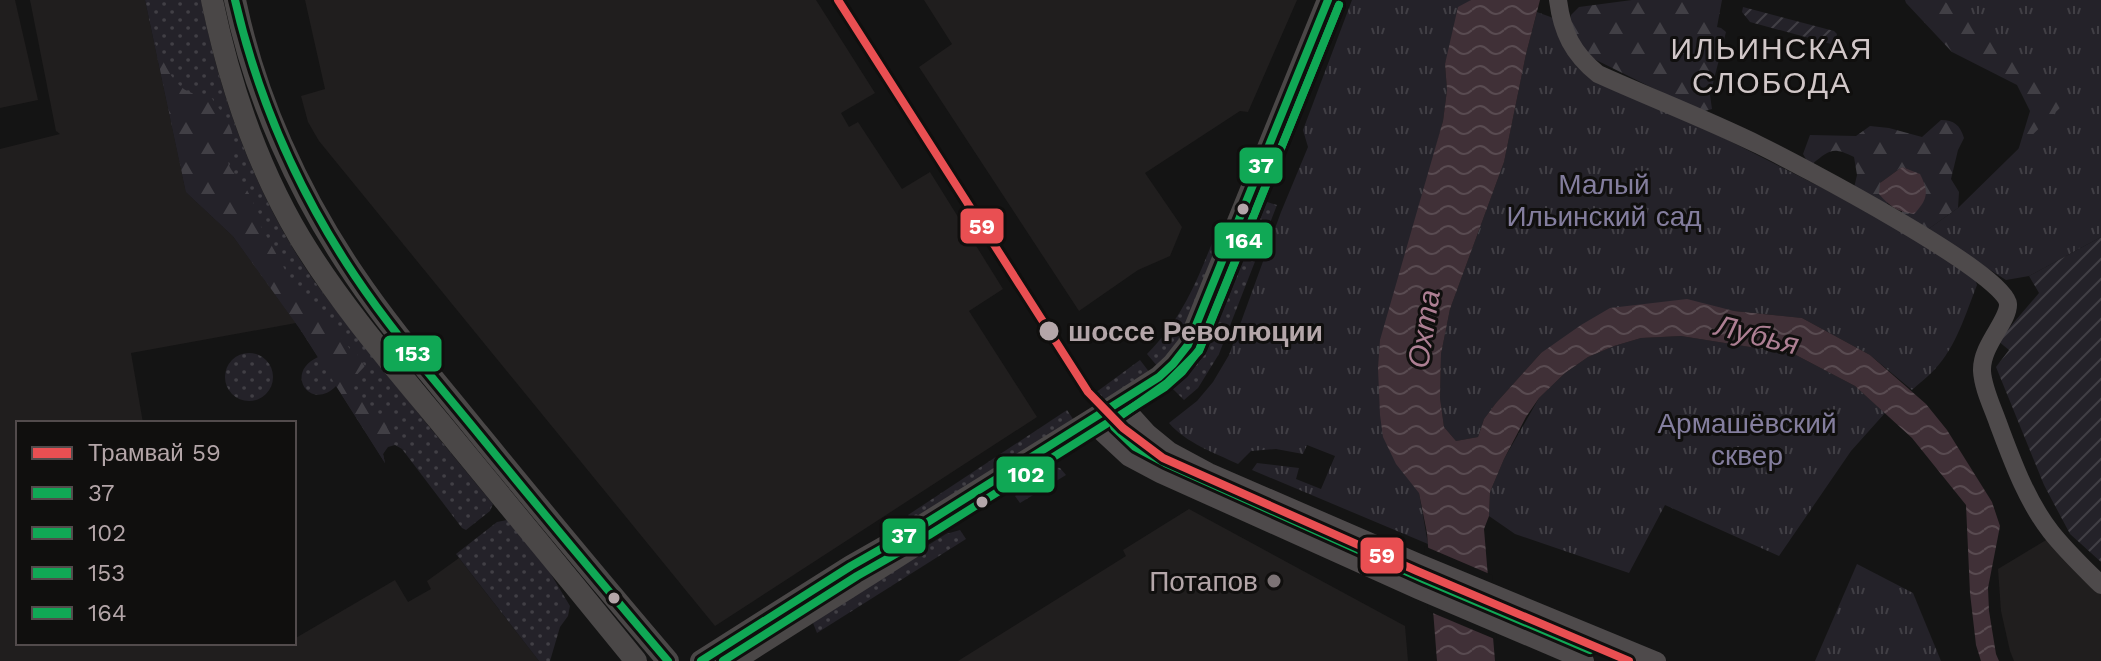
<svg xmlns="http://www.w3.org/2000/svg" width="2101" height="661" font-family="'Work Sans',sans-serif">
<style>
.built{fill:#201e1e}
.grass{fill:url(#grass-dots)}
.forest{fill:url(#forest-firs)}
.park{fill:url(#park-tufts)}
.garden{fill:url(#garden-furrows)}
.water{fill:url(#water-waves)}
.pier{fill:#141414}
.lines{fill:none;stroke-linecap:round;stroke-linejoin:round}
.minor{stroke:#4e4a4b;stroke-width:18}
.major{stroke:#4a4747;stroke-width:22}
.bus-1-casing{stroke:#100f0e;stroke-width:14}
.bus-2-casing{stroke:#100f0e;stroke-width:14}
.bus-3-casing{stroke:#100f0e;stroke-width:14}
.bus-4-casing{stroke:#100f0e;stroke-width:14}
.bus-1{stroke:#10a855;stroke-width:8}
.bus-2{stroke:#10a855;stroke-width:8}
.bus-3{stroke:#10a855;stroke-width:8}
.bus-4{stroke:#10a855;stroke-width:8}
.tram-1-casing{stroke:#100f0e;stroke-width:14}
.tram-1{stroke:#e94f52;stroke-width:8}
.bus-dot{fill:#b4a6a9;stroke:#100f0e;stroke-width:3}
.poi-dot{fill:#7c7375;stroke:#100f0e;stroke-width:3}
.labels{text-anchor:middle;stroke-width:6;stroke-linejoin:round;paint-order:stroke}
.park-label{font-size:28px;fill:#847e9e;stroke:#100f0e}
.stop-label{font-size:28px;font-weight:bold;fill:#b4a6a9;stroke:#100f0e;text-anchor:start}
.poi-label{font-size:28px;fill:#b4a6a9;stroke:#100f0e;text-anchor:end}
.neighbourhood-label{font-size:30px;letter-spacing:2px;fill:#d1c7c8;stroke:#100f0e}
.water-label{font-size:30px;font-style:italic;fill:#ad7f93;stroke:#100f0e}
.line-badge{stroke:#100f0e;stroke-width:3}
.badge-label{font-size:22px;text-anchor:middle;font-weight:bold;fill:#fff}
</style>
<defs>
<pattern id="grass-dots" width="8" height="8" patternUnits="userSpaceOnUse" patternTransform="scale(2)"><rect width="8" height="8" fill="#242229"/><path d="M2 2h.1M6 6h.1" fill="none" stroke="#413f45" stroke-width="1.8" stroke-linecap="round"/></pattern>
<pattern id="forest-firs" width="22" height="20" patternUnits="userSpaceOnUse" patternTransform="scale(2)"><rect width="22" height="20" fill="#242229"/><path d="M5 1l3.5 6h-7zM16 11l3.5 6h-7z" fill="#413f45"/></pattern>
<pattern id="park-tufts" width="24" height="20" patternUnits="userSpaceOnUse" patternTransform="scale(2)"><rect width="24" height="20" fill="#242229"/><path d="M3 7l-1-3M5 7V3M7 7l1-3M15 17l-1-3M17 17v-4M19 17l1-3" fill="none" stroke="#413f45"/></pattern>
<pattern id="garden-furrows" width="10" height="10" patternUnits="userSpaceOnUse" patternTransform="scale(2)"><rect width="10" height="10" fill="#242229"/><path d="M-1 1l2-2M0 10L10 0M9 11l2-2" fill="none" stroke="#413f45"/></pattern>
<pattern id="water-waves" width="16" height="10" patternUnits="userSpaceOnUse" patternTransform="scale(2)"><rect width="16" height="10" fill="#403037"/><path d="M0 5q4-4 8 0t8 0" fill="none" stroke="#594b51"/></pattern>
</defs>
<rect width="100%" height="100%" fill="#141414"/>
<!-- built -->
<g class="built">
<polygon points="0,0 15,0 38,100 0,108"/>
<polygon points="30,0 145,0 186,192 233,236 296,323 131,353 143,423 18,423 18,643 280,643 281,646 287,643 294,643 294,639 395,580 408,602 431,589 427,581 459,558 539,661 0,661 0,149 60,134 56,131"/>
<polygon points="305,0 816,0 875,93 841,113 849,127 858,122 902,189 930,172 1003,289 969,311 1037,417 715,626 319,141 308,122 301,96 325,89"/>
<polygon points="924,0 1297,0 1248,112 1240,111 1145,173 1182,227 1170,256 1138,270 1079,311 919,67 952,44"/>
<polygon points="1189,509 1405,626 1408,661 958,661 1126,556 1123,550"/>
<polygon points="2051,537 2101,592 2101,661 2014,661 2010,651 2001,611 1998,569"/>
</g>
<!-- grass -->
<g class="grass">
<path d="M145,0H201C218,87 248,174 294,250C317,288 346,323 374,358C413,407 453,456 493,504L490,511L466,530L462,528L402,449L395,445L388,447L383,454L385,463L336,386C311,412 283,373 318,357L300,329L233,236L186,192Z"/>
<polygon points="1267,202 1277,205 1219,354 1198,388 1184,400 1173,389 1188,376 1207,351"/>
<path d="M1228,226L1190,325L1158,367L1147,354C1185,315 1197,280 1217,231Z"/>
<circle cx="249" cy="377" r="24"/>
<polygon points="1140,360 1150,373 1104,404 1095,393"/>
<polygon points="1067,410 1075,422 912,521 908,515"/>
<polygon points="1052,467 1060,468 1066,475 1020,503 1015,496 1028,483"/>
<polygon points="507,520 549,571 570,606 568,616 560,627 550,661 539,661 456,554 497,522"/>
<polygon points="960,530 966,539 817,633 813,623 861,587 946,534"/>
</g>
<!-- forest -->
<g class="forest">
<polygon points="1632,0 1722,0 1717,27 1721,28 1726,32 1710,95 1712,109 1701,112 1586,55 1569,27 1571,15 1579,7"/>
<polygon points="1905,0 2101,0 2094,71 2011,174 2030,111 2017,85 1952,52 1906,3"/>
<path d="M154,41C165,65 177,100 209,94C218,109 235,124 233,144C233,150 228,155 228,161C229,170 237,176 242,182C249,192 254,205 260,216L258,221L289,277L317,314L321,312L350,349L355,351L365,366L350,382L355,392L381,416L388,414L393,420L387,427L392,437L383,454L385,463L300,329L233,236L186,192Z"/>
<path d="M1941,120C1954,120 1960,125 1964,138L1958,150L1951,179L1959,192L1958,208L1927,230L1902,216V167L1880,183L1888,205L1854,188L1857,175L1854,157C1832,146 1830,150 1812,164L1807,161L1803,154L1810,135L1856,136L1870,126L1889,128L1922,137Z"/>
</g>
<!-- park -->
<g class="park">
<path d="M1352,0H1471L1464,6L1445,64L1447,90L1443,121L1424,192L1419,493L1428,544L1252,470L1257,463L1299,468L1296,479L1321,489L1335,456L1307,445L1303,454L1276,449L1251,451L1238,464C1215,453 1186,443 1169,423L1197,401L1213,382L1229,355L1281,212L1308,147L1303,130Z"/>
<polygon points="1943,0 2101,0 2101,237 2029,276 2006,280 1927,230 1958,208 2068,100"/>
<path d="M1537,12L1556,19L1564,45L1706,129L1862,208L1909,235L1975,279L1977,285C1966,313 1956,347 1935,369C1928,377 1919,383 1912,390L1870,355L1802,318L1734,311L1711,307L1541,353L1496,403L1484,419L1478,437L1456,441L1444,427L1440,398L1441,354L1450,309L1504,162L1526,54Z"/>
<polygon points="1681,336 1794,354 1855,386 1885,413 1851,451 1779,556 1665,505 1629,573 1515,534 1489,516 1490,492 1504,459 1539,398 1565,373 1588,357 1614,346 1641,338"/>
<polygon points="1857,564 1913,593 1941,661 1815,661"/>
</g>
<!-- garden -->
<g class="garden">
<polygon points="1743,7 1834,31 1837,34 1835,41 1831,44 1750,22 1742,12"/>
<polygon points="2101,237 2101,562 2070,534 2044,485 1996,367 2009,350 1998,341 2039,293 2029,276"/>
</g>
<!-- water -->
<g class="water">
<polygon points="1471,0 1540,0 1526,54 1504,162 1450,309 1441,354 1440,398 1444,427 1456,441 1478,437 1484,419 1496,403 1541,353 1581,325 1610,308 1687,299 1734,311 1802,318 1870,355 1926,404 1947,430 1992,502 2000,526 1988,588 1989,611 1996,654 1999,661 1981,661 1976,645 1970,593 1966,505 1912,438 1855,386 1794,354 1681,336 1641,338 1614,346 1588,357 1565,373 1539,398 1526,417 1504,459 1490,492 1489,516 1484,529 1495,661 1437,661 1427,533 1419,493 1396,464 1383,437 1380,415 1378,368 1380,340 1443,121 1447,90 1445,64 1458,7"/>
<path d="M1902,167L1920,174C1929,192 1928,199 1914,214C1898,212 1890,207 1879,194L1880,183Z"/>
</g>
<!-- pier -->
<polygon class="pier" points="1424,546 1492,575 1497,640 1428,611"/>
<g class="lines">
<!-- minor -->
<g class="minor">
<path d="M1558,0C1562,32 1573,54 1598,74C1651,98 1706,119 1759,145C1794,162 2006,273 2008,304C2009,321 1981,345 1982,371C1983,388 1992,406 1998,423C2012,460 2026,500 2051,532C2066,551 2084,568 2101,585"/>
<polyline points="1129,412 1148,433 1170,451 1209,472 1417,562 1657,661"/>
<polyline points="1100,431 1128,457 1160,474 1418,590 1585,661"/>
</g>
<!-- major -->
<g class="major">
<path d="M212,0C229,82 257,166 300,238C340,304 391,363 440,422C505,501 571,581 636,661"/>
<path d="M235,0C255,98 299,194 355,276C392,331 437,382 478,433C541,510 604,586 668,661"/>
<polyline points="701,661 851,566 923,525 1106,411 1159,377 1173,364 1188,345 1328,0"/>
<polyline points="733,661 911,548"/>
</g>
<!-- bus-1 casing -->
<g class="bus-1-casing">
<polyline id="bus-1" points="701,661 851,566 923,525 1159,377 1173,364 1188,345 1328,0"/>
</g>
<!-- bus-2 casing -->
<g class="bus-2-casing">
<polyline id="bus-2" points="723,661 857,576 929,535 1165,387 1182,372 1199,350 1339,5"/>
</g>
<!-- bus-3 casing -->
<g class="bus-3-casing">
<path id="bus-3" d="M235,0C258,99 298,191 355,276C393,333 439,385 482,438C543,513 605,587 668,661"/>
</g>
<!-- bus-4 casing -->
<g class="bus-4-casing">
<polyline id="bus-4" points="1339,5 1199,351 1167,383 1116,419 1114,427 1135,447 1165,463 1423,579 1590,650"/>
</g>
<!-- bus-1 -->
<use href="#bus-1" class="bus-1"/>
<!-- bus-2 -->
<use href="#bus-2" class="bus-2"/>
<!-- bus-3 -->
<use href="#bus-3" class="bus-3"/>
<!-- bus-4 -->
<use href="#bus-4" class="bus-4"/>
<!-- tram-1 casing -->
<g class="tram-1-casing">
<polyline id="tram-1" points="838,0 1088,392 1123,428 1163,458 1417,571 1629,661"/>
</g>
<!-- tram-1 -->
<use href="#tram-1" class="tram-1"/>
</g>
<!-- markers -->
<g class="bus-dot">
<circle cx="1243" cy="209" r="7"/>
<circle cx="1049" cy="331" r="11"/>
<circle cx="982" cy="502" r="7"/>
<circle cx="614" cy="598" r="7"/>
</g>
<circle class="poi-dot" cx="1274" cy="581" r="8"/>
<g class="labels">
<!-- park labels -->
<g class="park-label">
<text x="1604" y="194">Малый<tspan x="1604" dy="32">Ильинский сад</tspan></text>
<text x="1747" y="433">Армашёвский<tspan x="1747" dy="32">сквер</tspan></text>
</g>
<!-- stop labels -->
<g class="stop-label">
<text x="1068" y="341">шоссе Революции</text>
</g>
<!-- poi labels -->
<g class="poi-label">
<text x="1258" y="591">Потапов</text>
</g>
<!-- neighbourhood labels -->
<g class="neighbourhood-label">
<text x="1772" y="59">ИЛЬИНСКАЯ<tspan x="1772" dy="34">СЛОБОДА</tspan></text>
</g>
<!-- water labels -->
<g class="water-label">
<text transform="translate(1424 329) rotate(-81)" y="10">Охта</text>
<text transform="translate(1757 335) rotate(14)" y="10">Лубья</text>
</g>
</g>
<g class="line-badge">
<rect x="1238" y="146" width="46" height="39" rx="8" fill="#10a855"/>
<rect x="959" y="207" width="46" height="38" rx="8" fill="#e94f52"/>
<rect x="1213" y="221" width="61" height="39" rx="8" fill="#10a855"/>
<rect x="382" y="334" width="61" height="39" rx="8" fill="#10a855"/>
<rect x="995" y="455" width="61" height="39" rx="8" fill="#10a855"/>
<rect x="881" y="517" width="46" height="38" rx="8" fill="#10a855"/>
<rect x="1359" y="536" width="46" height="39" rx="8" fill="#e94f52"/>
</g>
<g class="badge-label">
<text x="1261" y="173">37</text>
<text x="982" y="234">59</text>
<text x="1244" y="248">164</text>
<text x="413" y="361">153</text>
<text x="1026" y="482">102</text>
<text x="904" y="543">37</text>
<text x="1382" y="563">59</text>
</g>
<!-- legend -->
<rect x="16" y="421" width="280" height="224" fill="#100f0e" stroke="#524b4c" stroke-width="2"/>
<rect x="32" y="447" width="40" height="12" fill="#e94f52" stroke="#524b4c" stroke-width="2"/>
<text x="88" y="461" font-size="24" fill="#b4a6a9">Трамвай 59</text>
<rect x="32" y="487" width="40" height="12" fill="#10a855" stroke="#524b4c" stroke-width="2"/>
<text x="88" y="501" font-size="24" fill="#b4a6a9">37</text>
<rect x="32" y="527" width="40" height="12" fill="#10a855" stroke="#524b4c" stroke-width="2"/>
<text x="88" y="541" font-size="24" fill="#b4a6a9">102</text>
<rect x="32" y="567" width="40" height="12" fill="#10a855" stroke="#524b4c" stroke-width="2"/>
<text x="88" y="581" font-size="24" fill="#b4a6a9">153</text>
<rect x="32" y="607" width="40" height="12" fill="#10a855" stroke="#524b4c" stroke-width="2"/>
<text x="88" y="621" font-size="24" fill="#b4a6a9">164</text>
</svg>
